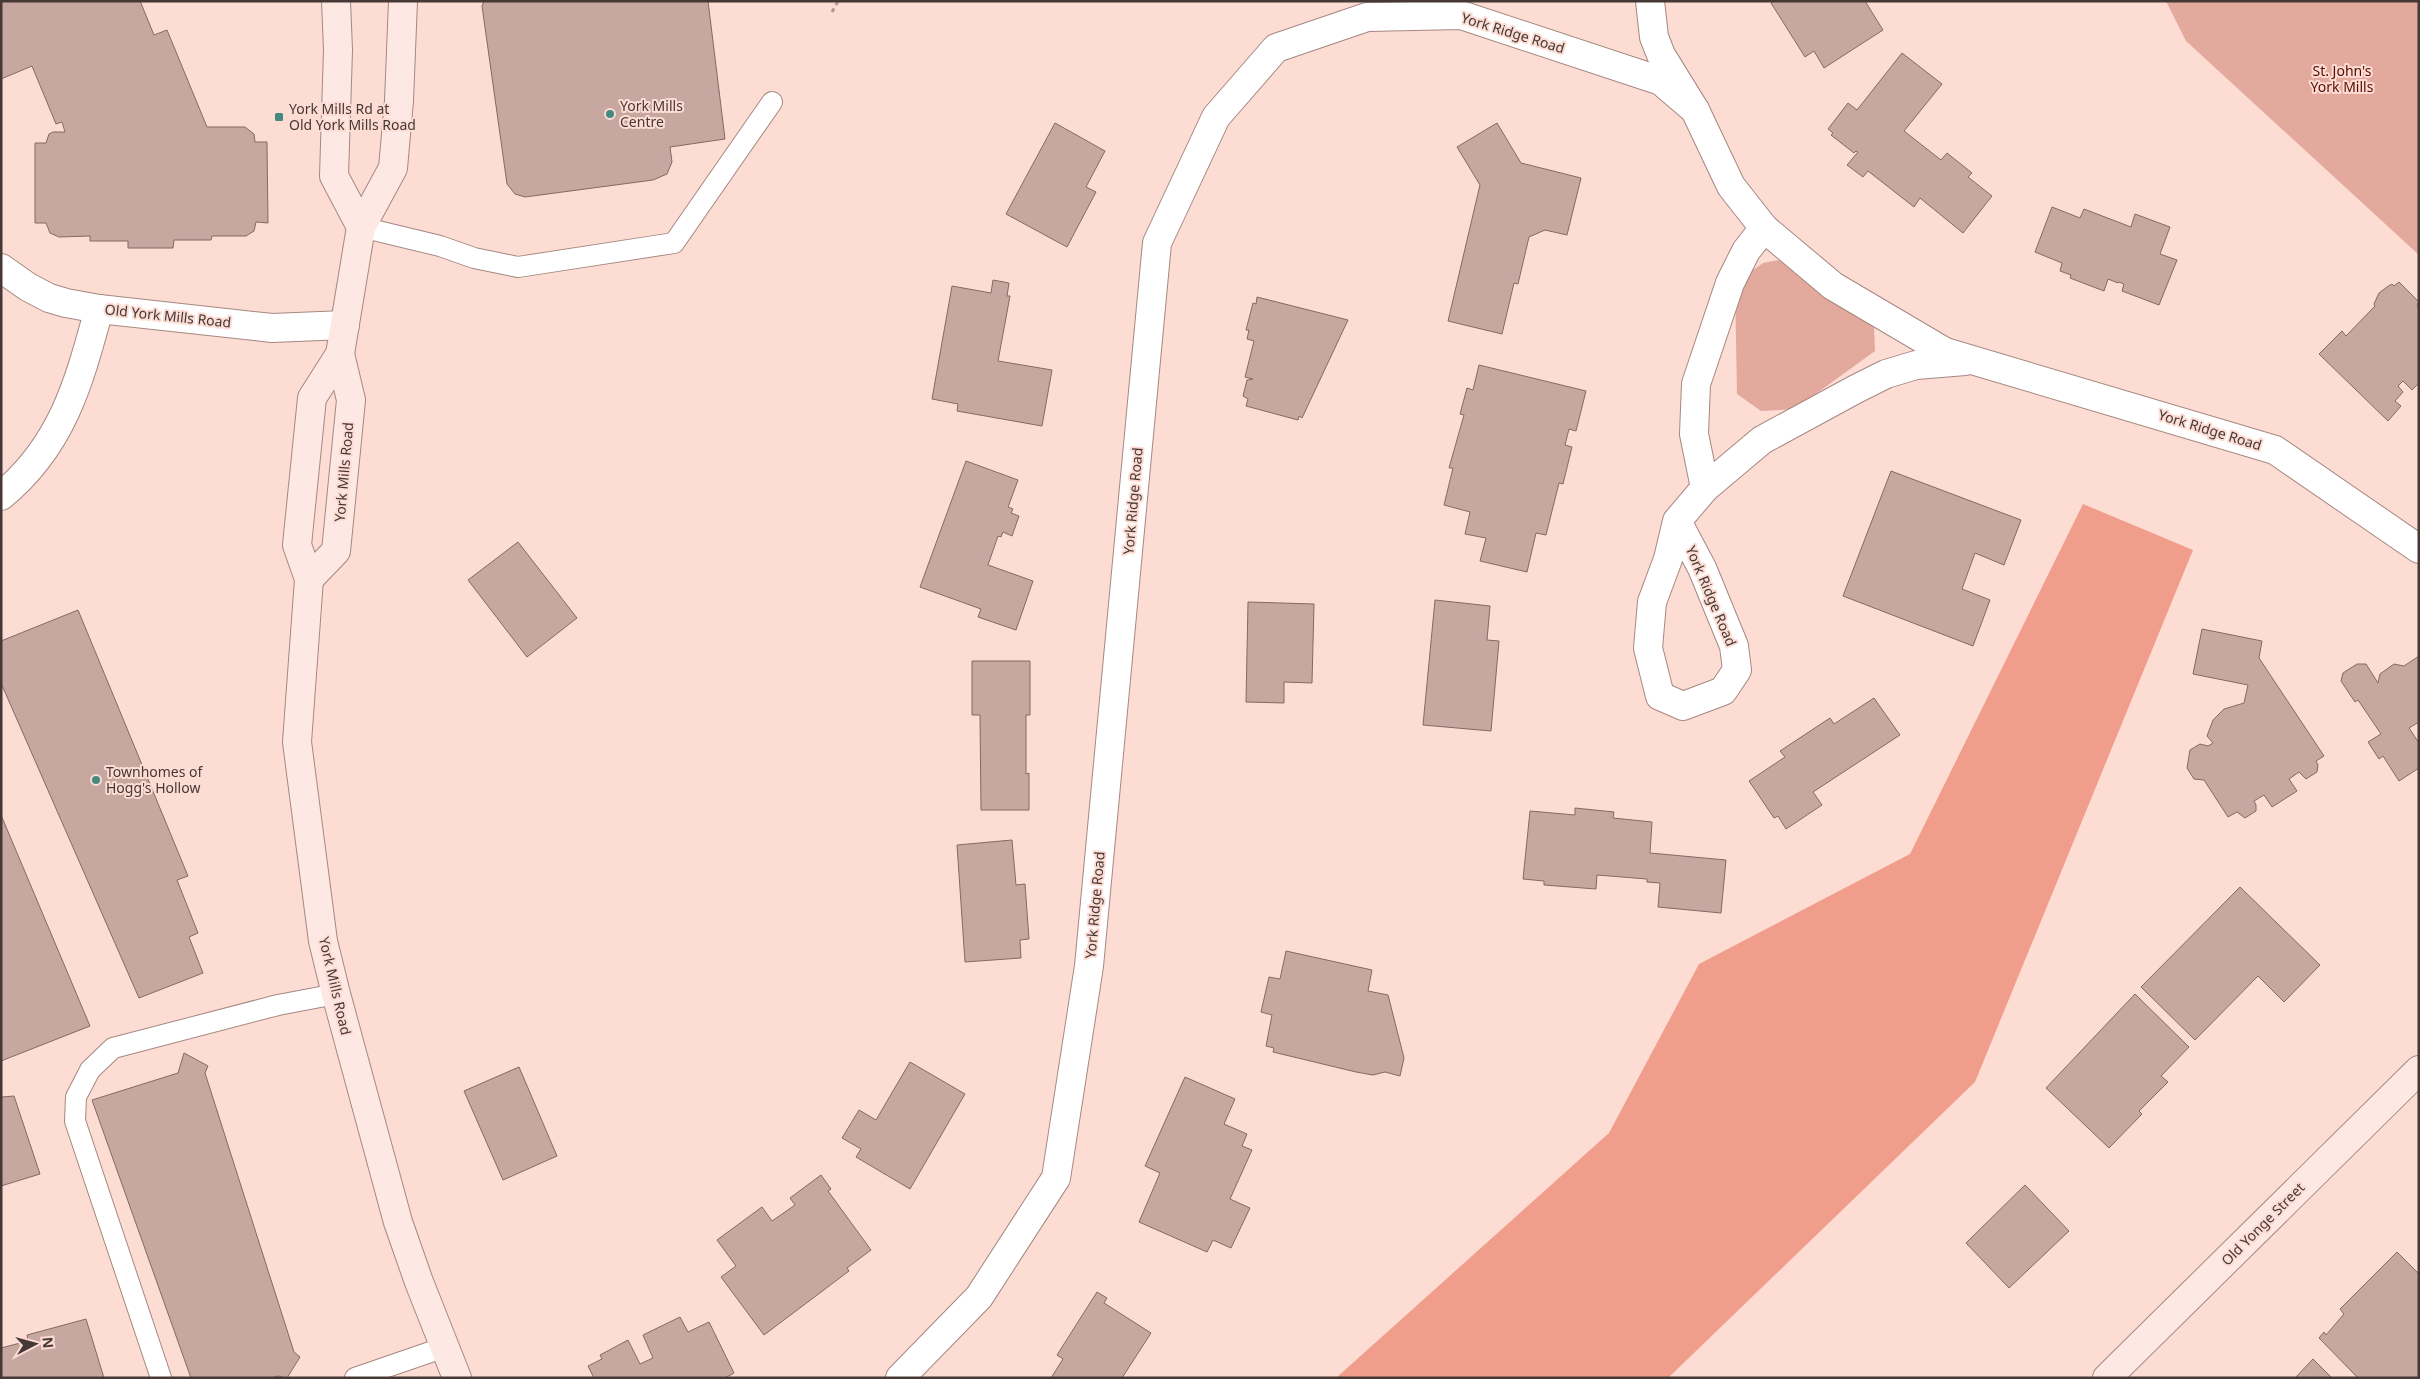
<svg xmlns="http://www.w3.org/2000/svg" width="2420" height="1379" font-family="'Noto Sans',sans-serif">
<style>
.green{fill:#e2a99c}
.forest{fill:#f09d8b}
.building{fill:#c7a8a1;stroke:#856962}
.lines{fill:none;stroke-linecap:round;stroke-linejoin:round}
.lane-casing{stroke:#a58881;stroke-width:22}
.street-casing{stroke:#a58881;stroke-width:30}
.secondary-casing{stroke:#a58881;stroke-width:30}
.path{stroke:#b09892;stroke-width:3;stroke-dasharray:4 4;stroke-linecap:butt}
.lane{stroke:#fff;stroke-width:20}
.street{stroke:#fff;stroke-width:28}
.secondary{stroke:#fee8e3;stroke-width:28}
.poi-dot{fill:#458a80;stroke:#fddcd4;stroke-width:2}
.labels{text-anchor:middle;stroke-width:4;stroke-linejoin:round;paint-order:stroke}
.street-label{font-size:14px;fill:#453835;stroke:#fddcd4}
.park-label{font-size:14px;fill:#540b00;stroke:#fddcd4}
.poi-label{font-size:14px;fill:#453835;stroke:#fddcd4;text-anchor:start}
</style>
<rect width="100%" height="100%" fill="#fddcd4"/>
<!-- green -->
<g class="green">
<polygon points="2166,1 2419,1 2419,255 2186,41"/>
<polygon points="1779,260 1874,326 1875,351 1795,409 1761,411 1737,394 1735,283 1763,263"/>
</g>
<!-- forest -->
<polygon class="forest" points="2083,504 2193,550 1975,1082 1668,1378 1336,1378 1609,1133 1699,964 1910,854"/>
<!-- building -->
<g class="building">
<polygon points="1,1 140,1 154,35 167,30 207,127 245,127 254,134 255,142 267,142 268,223 256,222 254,231 246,236 212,236 211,240 174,240 173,248 128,248 128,241 90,241 90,236 59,237 50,233 46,223 35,223 35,143 46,143 49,134 53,132 65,132 62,122 56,124 32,66 1,79"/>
<polygon points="484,1 708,1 725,139 670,147 672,162 667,174 653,180 525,197 515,194 507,184 482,6"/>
<polygon points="1774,1 1865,1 1883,30 1824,68 1814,51 1805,57 1771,3"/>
<polygon points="1902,53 1942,84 1904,131 1941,160 1947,153 1972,173 1968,177 1992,196 1963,233 1920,198 1914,207 1868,171 1863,177 1847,165 1858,152 1856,151 1854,153 1831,135 1833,133 1828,129 1848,103 1857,110"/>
<polygon points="1055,123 1105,151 1086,187 1096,192 1067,247 1006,214"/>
<polygon points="1497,123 1521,163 1581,178 1567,235 1545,230 1529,237 1518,284 1514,283 1502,334 1448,321 1480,185 1457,147"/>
<polygon points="2052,207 2080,218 2084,209 2131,227 2135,214 2170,227 2160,254 2177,260 2159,305 2122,291 2124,284 2119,282 2118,283 2108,279 2104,291 2070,278 2071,275 2060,271 2062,263 2035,252"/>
<polygon points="993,280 1009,283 1007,296 1010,296 998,361 1052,370 1042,426 957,411 958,404 932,399 952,286 991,293"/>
<polygon points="2399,282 2419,302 2417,306 2419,308 2419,383 2412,390 2403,381 2398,386 2403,392 2395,401 2401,406 2388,421 2319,354 2342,331 2346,336 2375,306 2374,304 2379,293 2387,287 2392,284 2394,286"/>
<polygon points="1257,297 1348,320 1302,418 1299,416 1298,420 1246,406 1248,399 1243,396 1247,380 1253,379 1245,377 1254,341 1247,339 1249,330 1246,330 1253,303 1256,304"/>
<polygon points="1479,365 1586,391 1576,431 1569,429 1565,445 1572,447 1563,484 1559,483 1546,535 1536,533 1527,572 1480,561 1486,538 1465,534 1470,512 1444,505 1453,468 1449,468 1464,415 1460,414 1467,388 1473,390"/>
<polygon points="966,461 1018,480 1008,507 1013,509 1011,513 1019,516 1012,536 1003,532 1001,537 998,536 988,565 1033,581 1016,630 978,617 981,609 920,587"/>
<polygon points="1891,471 2021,520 2004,565 1975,553 1962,589 1990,600 1973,646 1843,596"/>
<polygon points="518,542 577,618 527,657 468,580"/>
<polygon points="1435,600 1490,606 1487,640 1499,641 1491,731 1423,725"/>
<polygon points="1248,602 1314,604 1312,683 1284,682 1284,703 1246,702"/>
<polygon points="78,610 188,876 177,880 198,933 189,937 203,973 139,998 1,683 1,641"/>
<polygon points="2202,629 2262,641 2259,658 2324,756 2316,761 2318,765 2317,772 2306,779 2299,772 2289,779 2297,791 2272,807 2264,795 2254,801 2256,805 2256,811 2245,818 2237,812 2228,817 2204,780 2194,779 2187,768 2190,750 2200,744 2208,746 2213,743 2207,736 2213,720 2224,709 2244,703 2248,685 2193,674"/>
<polygon points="2419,656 2419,722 2409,728 2419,743 2419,768 2399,781 2383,756 2379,759 2368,742 2381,734 2358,700 2355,702 2341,681 2343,673 2357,664 2366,664 2378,683 2380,674 2394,664 2404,666"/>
<polygon points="972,661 1030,661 1030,715 1026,715 1026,774 1029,773 1029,810 981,810 980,715 972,715"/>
<polygon points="1874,698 1900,735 1813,792 1822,805 1786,829 1778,816 1774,818 1749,781 1785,757 1780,751 1830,718 1834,724"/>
<polygon points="1575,808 1614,812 1613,818 1652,822 1650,853 1726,860 1721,913 1658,907 1660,883 1647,882 1647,879 1597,875 1596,889 1544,885 1544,881 1523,879 1530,811 1575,815"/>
<polygon points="1,815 90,1026 1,1061"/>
<polygon points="1012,840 1016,885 1025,884 1029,939 1020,940 1021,958 965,962 957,845"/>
<polygon points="2240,887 2320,965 2284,1002 2258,976 2195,1040 2141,987"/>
<polygon points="1286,951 1372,970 1368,991 1388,995 1404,1058 1400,1076 1385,1072 1373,1075 1356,1072 1273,1052 1274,1048 1266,1046 1272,1015 1261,1012 1269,977 1280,979"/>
<polygon points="2135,994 2189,1047 2161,1076 2168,1082 2139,1111 2142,1114 2109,1148 2046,1088"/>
<polygon points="184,1053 208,1066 205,1073 294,1352 300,1357 287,1378 278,1376 271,1378 191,1378 92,1100 178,1073"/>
<polygon points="910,1062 965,1094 910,1189 856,1157 861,1149 842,1138 859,1110 876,1120"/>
<polygon points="519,1067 557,1156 503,1180 464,1091"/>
<polygon points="1185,1077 1235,1099 1224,1124 1247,1134 1242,1146 1252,1150 1230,1199 1250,1208 1231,1248 1213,1240 1207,1252 1139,1222 1160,1173 1145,1166"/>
<polygon points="1,1095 2,1097 14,1096 40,1174 1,1186"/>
<polygon points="821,1175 831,1189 828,1191 871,1250 847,1268 849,1271 764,1335 721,1277 736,1266 717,1240 762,1207 772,1221 795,1205 790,1198"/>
<polygon points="2025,1185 2069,1231 2009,1288 1966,1243"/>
<polygon points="2397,1252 2419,1274 2419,1378 2358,1378 2319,1338 2324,1332 2326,1335 2344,1314 2340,1309"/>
<polygon points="1097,1292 1107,1298 1104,1303 1151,1333 1122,1378 1051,1378 1063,1359 1057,1355"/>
<polygon points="680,1317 688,1332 709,1322 734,1373 725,1378 594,1378 588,1366 602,1359 600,1355 628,1340 640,1364 653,1358 643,1335"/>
<polygon points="86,1319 104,1378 1,1378 1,1348 28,1341 27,1335"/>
<polygon points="2313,1359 2332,1378 2295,1378"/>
</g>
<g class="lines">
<!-- lane casing -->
<g class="lane-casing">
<g id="lane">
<polyline points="361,227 440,246 474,258 518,267 674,243 772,102"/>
<polyline points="161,1378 75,1121 76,1097 90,1070 113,1048 278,1005 336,994"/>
<polyline points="355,1378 445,1347"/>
</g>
</g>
<!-- street casing -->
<g class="street-casing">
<g id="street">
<polyline points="1650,1 1654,37 1661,55 1695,110 1731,186 1764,228 1833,286 1945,352 2275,450 2419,549"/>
<polyline points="1,268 28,287 49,298 66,303 99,309 272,328 345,325"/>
<polyline points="1705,488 1694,434 1696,384 1730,283 1746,251 1764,228"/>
<path d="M1,496C63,445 79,382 99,309"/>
<polyline points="1677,521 1702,568 1734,646 1737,670 1723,691 1683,706 1660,696 1648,648 1652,602 1668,559 1677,521 1705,488 1762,440 1856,389 1886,374 1916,365 1965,361"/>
<polyline points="900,1378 979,1297 1056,1178 1089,966 1157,243 1216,117 1276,48 1367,17 1461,15 1661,81 1695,110"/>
</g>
</g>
<!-- secondary casing -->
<g class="secondary-casing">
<g id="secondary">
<polyline points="336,1 338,50 334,176 361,227"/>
<polyline points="403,1 399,101 393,168 361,227 340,354 312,398 297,545 309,579 297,742 323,941 336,994 398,1222 419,1282 457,1378"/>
<polyline points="309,579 336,551 351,400 340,354"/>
<polyline points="2107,1378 2419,1070"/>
</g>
</g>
<!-- path -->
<polyline class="path" points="832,12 838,1"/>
<!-- lane -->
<use href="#lane" class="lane"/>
<!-- street -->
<use href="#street" class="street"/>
<!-- secondary -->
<use href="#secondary" class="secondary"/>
</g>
<!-- markers -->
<g class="poi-dot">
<circle cx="610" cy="114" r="5"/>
<rect x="274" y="112" width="10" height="10" rx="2.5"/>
<circle cx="96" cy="780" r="5"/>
</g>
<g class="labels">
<!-- street labels -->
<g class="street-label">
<text transform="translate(1513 33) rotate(17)" y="5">York Ridge Road</text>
<text transform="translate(168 316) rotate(6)" y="5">Old York Mills Road</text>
<text transform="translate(2210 430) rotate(17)" y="5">York Ridge Road</text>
<text transform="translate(344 472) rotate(-85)" y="5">York Mills Road</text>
<text transform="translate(1133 501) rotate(-85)" y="5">York Ridge Road</text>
<text transform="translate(1711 596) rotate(67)" y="5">York Ridge Road</text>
<text transform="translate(1095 905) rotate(-85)" y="5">York Ridge Road</text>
<text transform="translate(335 986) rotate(77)" y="5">York Mills Road</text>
<text transform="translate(2263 1224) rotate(-45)" y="5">Old Yonge Street</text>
</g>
<!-- park labels -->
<g class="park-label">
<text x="2342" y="76">St. John's<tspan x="2342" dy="16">York Mills</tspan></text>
</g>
<!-- poi labels -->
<g class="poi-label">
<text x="620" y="111">York Mills<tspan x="620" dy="16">Centre</tspan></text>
<text x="289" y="114">York Mills Rd at<tspan x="289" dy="16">Old York Mills Road</tspan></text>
<text x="106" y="777">Townhomes of<tspan x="106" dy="16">Hogg's Hollow</tspan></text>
</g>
</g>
<!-- border -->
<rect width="2420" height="1379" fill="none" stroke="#453835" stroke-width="5"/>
<!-- north arrow -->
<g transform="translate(35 1344) rotate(84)" stroke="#fddcd4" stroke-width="4" paint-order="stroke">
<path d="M0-4L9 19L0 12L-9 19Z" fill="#453835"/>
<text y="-8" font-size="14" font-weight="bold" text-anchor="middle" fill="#453835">N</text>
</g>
</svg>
